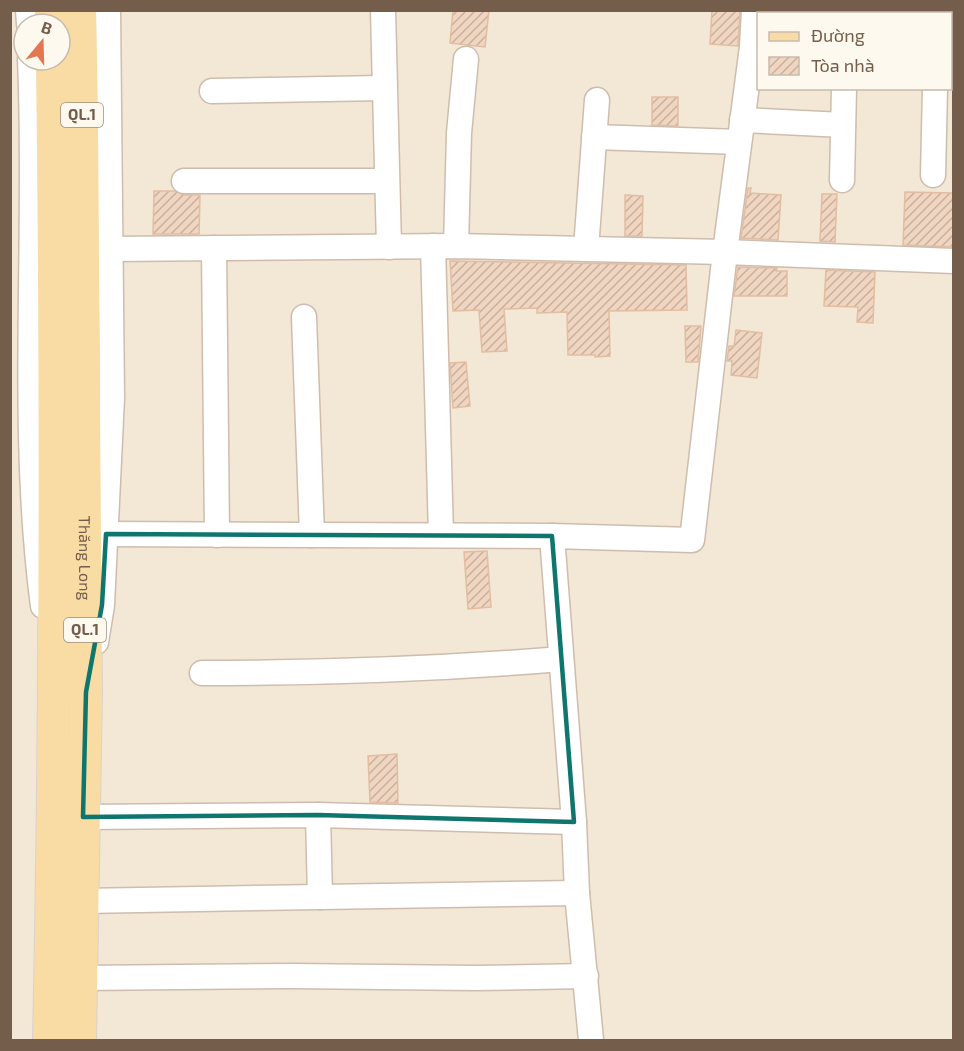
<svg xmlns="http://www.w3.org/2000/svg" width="964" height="1051" font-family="'Exo 2',sans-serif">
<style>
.residential{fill:#f3e7d6;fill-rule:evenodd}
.building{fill:url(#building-hatch);stroke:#e3bda1;stroke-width:1.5}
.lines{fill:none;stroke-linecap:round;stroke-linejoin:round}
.minor-casing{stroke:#cebdae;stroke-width:27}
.major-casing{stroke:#d8d2cd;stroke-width:34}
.minor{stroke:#fff;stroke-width:24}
.major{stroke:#f8dca3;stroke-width:32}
.marked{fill:none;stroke:#0f766e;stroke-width:4.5;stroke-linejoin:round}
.labels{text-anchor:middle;stroke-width:4.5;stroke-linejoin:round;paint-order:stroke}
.shield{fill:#fef9ee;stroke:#9e8c7d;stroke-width:1.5}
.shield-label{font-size:15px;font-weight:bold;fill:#755d4c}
.street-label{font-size:16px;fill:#755d4c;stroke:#fef9ee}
</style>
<defs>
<pattern id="building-hatch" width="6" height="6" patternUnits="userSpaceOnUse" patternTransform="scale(1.5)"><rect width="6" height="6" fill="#f0d6c0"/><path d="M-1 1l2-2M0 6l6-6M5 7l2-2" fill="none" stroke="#c7b19e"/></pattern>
</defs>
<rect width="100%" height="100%" fill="#fcf5e8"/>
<!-- residential -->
<path class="residential" d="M10,11H953V1040H11ZM758,14H950V88H758ZM24,24H60V60H24Z"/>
<!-- building -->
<g class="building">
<polygon points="453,10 489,10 485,47 450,43"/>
<polygon points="712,10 740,10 738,46 710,44"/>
<polygon points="652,97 678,97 678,126 652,125"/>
<polygon points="748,188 751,188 750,193 781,195 778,240 741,238"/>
<polygon points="154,191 175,191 184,195 200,195 199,234 153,234"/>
<polygon points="905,192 954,193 954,247 903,245"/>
<polygon points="822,194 837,194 835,242 820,241"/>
<polygon points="625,195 643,196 642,236 625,236"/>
<polygon points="450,261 686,265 687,310 609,311 610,356 595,357 595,355 568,355 567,312 537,313 537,308 504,309 507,351 482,352 479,310 453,311"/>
<polygon points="738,267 777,268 776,271 787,271 787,296 734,296"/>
<polygon points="826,270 875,272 873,323 857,322 858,307 824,306"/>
<polygon points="685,326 701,326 698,362 686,362"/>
<polygon points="736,330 762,333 757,378 731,375 732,361 727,361 729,346 734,346"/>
<polygon points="466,362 470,406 453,408 450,363"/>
<polygon points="487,551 491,607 468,609 464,552"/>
<polygon points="397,754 398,803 370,802 368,756"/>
</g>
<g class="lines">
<!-- minor casing -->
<g class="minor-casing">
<g id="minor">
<polyline points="28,10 29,24"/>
<polyline points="383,10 389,247"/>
<polyline points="846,14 846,10"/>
<polyline points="936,14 936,10"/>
<path d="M30,60C38,242 19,424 43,606"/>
<polyline points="212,91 384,88"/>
<polyline points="742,120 843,125"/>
<polyline points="594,137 739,142"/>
<polyline points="933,175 935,88"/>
<polyline points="842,180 844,88"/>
<polyline points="184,181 386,181"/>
<polyline points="433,246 441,535"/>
<polyline points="456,246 459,133 466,59"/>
<polyline points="214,248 217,535"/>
<polyline points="111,249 456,246 725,252 954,261"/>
<polyline points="586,249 597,100"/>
<polyline points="304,317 312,535"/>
<polyline points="106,534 552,536 692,540 725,252 752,47 754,10"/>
<polyline points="552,536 574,822 577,893 591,1040"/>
<polyline points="96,642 102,605 112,398 108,10"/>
<path d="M202,673C321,673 441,669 561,659"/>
<polyline points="318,815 320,897 577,893"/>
<polyline points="83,817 318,815 574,822"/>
<polyline points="82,901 320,897"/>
<polyline points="81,978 291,976 476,978 586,976"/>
</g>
</g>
<!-- major casing -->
<g class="major-casing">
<g id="major">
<polyline points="51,10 51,24"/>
<path id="s1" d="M80,10L82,119L86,692L80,1040"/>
<path d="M49,1040C56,714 56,387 52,60"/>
</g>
</g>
<!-- minor -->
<use href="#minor" class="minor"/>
<!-- major -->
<use href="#major" class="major"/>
</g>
<!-- marked area -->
<path class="marked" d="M106,534L552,536L574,822L318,815L83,817L86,692L102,605Z"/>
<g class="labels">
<!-- shield labels -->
<g class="shield">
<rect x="61" y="103" width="42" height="24" rx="4.5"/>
<rect x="64" y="618" width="42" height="24" rx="4.5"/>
</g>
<g class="shield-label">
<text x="82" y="120">QL.1</text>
<text x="85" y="635">QL.1</text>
</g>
<!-- street labels -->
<g class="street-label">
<text dy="6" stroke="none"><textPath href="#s1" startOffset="548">Thăng Long</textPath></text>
</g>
</g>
<!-- border -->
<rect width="964" height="1051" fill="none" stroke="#755d4c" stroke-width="24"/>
<!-- legend -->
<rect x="757" y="12" width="195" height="78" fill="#fef9ee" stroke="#c7bbad" stroke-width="1.5"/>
<rect x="769" y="32" width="30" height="9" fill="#f8dca3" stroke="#c7bbad" stroke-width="1.5"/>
<text x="811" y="42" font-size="18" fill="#755d4c">Đường</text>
<rect x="769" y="57" width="30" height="18" fill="url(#building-hatch)" stroke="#c7bbad" stroke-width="1.5"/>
<text x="811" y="72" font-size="18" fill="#755d4c">Tòa nhà</text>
<!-- north arrow -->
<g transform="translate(42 42) rotate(19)"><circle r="28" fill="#fef9ee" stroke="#c7bbad" stroke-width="1.5"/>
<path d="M0-4.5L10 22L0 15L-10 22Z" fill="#e27851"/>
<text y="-9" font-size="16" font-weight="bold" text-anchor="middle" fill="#755d4c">B</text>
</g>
</svg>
